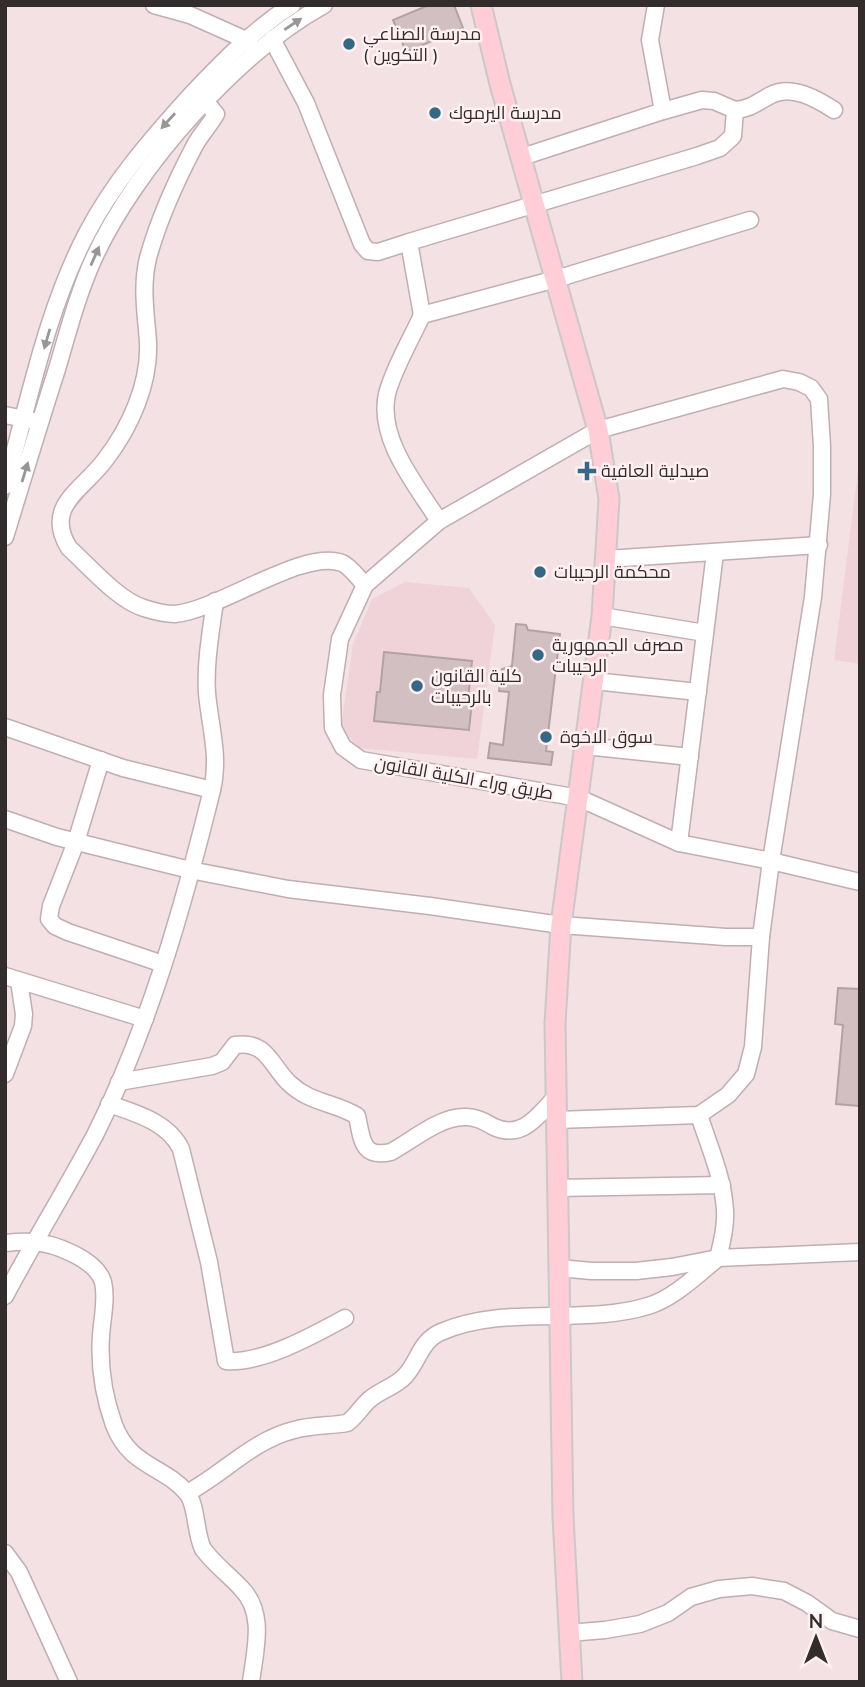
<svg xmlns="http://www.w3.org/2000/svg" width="865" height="1687" font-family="Mulish,Cairo,sans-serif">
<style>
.built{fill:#efd3d8}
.building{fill:#d1bfc2;stroke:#b3a2a4;stroke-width:2}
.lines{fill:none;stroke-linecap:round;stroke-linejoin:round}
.minor-casing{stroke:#c0aeb1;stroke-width:19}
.major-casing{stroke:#cac8c8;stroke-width:23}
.minor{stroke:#fff;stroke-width:16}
.major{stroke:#fecdd6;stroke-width:19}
.oneway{fill:#999696}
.poi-dot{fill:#356885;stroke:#fff0f2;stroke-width:2.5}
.labels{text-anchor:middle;stroke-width:5;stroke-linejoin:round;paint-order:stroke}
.poi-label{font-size:18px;fill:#332c2d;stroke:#fff0f2;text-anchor:start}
.street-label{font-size:18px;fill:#332c2d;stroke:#fff0f2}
</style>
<rect width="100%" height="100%" fill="#f4e1e4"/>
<!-- built -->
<g class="built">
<polygon points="860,455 860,664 834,660"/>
<polygon points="405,582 469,588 495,625 477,759 359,748 341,728 353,644 372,599"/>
</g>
<!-- building -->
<g class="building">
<polygon points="429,5 454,5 463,28 406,52 393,20"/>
<polygon points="516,624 526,625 528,630 560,634 546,751 553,752 551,765 488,758 490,743 503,745 509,692 499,691 502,669 512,666"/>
<polygon points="384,652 472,661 468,700 472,701 469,730 374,721 377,692 380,692"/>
<polygon points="838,988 860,989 859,1106 836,1104 843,1025 835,1024"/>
</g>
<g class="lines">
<!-- minor casing -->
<g class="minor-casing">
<g id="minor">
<polyline points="154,5 190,15 246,40 250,45"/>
<polyline points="272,39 306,103 362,244 368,251 378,252 409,242"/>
<path d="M206,102L216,114C210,125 201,134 195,145C176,181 159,218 148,258C141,287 146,314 148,342C150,383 130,428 105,460C83,490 43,506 69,548C89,566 119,601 144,608C153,611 165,614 175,614C219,610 304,548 342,563C351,567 358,578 365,585"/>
<path d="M735,110C751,109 757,102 771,95C791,84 817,99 834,110"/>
<polyline points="522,157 663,111 650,40 656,5"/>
<polyline points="422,315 409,242 697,156 720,148 733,136 735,110 714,101 702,100 663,111"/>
<polyline points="5,415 34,421"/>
<path d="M5,486C29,402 46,311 87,233C113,183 151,139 189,97C220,64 253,30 292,5"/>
<path d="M439,521C417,486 377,439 387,394C394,367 411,340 422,315L556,279L750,220"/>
<path d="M5,537C22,481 39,425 57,369C68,332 78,293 94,258C135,168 237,53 324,5"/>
<polyline points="607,559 819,545"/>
<polyline points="602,616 705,633"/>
<polyline points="594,681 698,692"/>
<path d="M5,727L123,768L212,790C183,907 150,1025 96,1133C67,1188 34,1241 5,1296"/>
<polyline points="585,746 690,757"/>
<polyline points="101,760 76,842 51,906 49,919 55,926 68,932 163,964"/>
<path d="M212,790C220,756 210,727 207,693C205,663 211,631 215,601"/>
<polyline points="5,819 57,837 190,870 288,889 430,906 561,925 726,937 761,937"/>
<polyline points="679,843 715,553"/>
<polyline points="5,976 145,1019"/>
<polyline points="5,1074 23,1026 24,1014 19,981"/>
<path d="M119,1082L212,1066L222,1062L235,1045C267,1040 271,1066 289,1083C311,1104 335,1102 357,1116C362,1138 361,1159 391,1152C413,1140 439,1117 464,1117C475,1116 485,1122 494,1127C523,1140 538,1115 556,1097"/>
<path d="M109,1104C135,1113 168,1122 181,1149L209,1262L226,1361C262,1364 314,1335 345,1318"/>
<polyline points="557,1120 699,1115 728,1095 746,1074 753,1047 761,937 771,861 813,597 822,494 822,446 819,399 811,388 799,382 783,379 598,430 439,521 365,585 340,639 332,695 333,728 343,747 361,760 579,798 679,843 771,861 860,882"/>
<polyline points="557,1188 722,1185"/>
<path d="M5,1243C14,1242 23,1241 32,1242C54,1243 96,1259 103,1282C107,1299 102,1319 101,1336C99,1365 104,1397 114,1425C130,1467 163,1465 187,1493C197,1505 195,1533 203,1549C214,1564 228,1574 241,1588C266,1613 255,1650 251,1682"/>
<polyline points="558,1268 592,1271 636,1271 672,1267 718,1258 860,1252"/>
<path d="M187,1493C223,1474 253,1440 294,1430C311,1425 330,1426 347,1423C356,1417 361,1407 369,1400C380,1390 395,1387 405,1376C419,1361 420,1341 441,1332C506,1304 581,1326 648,1306C674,1298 697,1275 718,1258C722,1242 726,1226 725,1210C723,1177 709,1146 699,1115"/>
<polyline points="5,1553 19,1572 69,1682"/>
<polyline points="568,1633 605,1630 640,1624 668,1613 691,1597 719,1589 752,1586 784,1591 807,1603 832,1621 860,1629"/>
</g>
</g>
<!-- major casing -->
<g class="major-casing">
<polyline id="major" points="481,5 500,84 598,430 609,499 602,616 561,925 555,1023 563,1517 572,1682"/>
</g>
<!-- minor -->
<use href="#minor" class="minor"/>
<!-- major -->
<use href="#major" class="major"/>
</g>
<!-- one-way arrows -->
<defs><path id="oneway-solid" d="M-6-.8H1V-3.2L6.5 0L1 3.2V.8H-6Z" transform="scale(1.75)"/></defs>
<g class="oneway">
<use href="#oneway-solid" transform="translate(293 24) rotate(-34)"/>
<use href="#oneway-solid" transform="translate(168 121) rotate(132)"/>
<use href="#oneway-solid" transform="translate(95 256) rotate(-66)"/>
<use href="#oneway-solid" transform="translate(47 339) rotate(106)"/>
<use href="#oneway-solid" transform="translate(25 472) rotate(-73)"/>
</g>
<!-- markers -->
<g class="poi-dot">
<circle cx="349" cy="44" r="7"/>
<circle cx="435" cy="113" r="7"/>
<path d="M583.5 460.5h7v7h7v7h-7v7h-7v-7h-7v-7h7z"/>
<circle cx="540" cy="572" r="7"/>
<circle cx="538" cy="655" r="7"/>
<circle cx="417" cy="686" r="7"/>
<circle cx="546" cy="737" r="7"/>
</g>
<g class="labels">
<!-- poi labels -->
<g class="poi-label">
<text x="363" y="40">مدرسة الصناعي<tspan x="363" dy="21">( التكوين )</tspan></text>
<text x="449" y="119">مدرسة اليرموك</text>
<text x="601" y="477">صيدلية العافية</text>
<text x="554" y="578">محكمة الرحيبات</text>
<text x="552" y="651">مصرف الجمهورية<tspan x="552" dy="21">الرحيبات</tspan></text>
<text x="431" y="682">كلية القانون<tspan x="431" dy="21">بالرحيبات</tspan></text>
<text x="560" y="743">سوق الاخوة</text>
</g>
<!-- street labels -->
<g class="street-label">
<text transform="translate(464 778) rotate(10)" y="6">طريق وراء الكلية القانون</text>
</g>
</g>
<!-- border -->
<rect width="865" height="1687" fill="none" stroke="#332c2d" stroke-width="14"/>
<!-- north arrow -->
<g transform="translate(816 1638)" stroke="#fff0f2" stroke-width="5" paint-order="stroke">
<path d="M0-5L12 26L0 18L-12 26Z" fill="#332c2d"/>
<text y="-10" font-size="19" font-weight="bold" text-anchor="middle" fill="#332c2d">N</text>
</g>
</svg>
